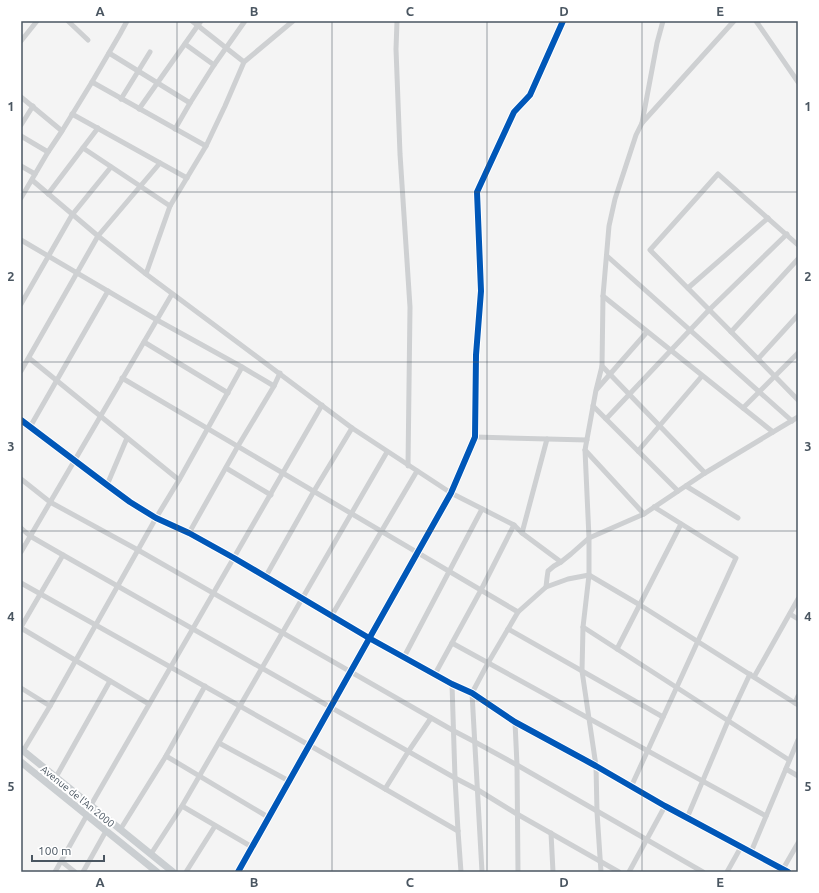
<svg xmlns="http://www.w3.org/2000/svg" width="819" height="893" font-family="Ubuntu,sans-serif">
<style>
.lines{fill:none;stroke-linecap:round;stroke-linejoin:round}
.minor{stroke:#ced0d2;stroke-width:5}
.major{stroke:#caced1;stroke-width:7}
.cycleway-casing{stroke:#fff;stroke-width:8}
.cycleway{stroke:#0057b8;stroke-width:6}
.grid{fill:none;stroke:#4a5661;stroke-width:1;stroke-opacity:0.55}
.labels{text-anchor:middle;stroke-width:4;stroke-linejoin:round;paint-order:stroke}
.street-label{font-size:10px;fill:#4a5661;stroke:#fff}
.neatline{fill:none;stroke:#4a5661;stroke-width:1.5}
.grid-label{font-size:13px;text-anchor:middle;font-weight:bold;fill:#4a5661}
</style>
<rect width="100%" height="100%" fill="#f4f4f4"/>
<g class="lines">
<!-- minor -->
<g class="minor">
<polyline points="68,21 88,40"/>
<polyline points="192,21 244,62"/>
<polyline points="397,21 396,49 400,154 410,307 408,466"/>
<polyline points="756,21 798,82"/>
<polyline points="21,41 37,21"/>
<polyline points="185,44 214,65"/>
<polyline points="109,53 190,103"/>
<polyline points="92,82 206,146"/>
<polyline points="21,97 62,131"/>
<polyline points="121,99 150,52"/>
<polyline points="139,109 201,21"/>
<polyline points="72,114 187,178"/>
<polyline points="642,123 734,21"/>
<polyline points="21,125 33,106"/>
<polyline points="175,129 190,103 214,65 245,21"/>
<polyline points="21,136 48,152"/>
<polyline points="83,148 170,206"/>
<polyline points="21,166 35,174"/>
<polyline points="32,180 98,236 146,274 352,428 451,493 514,525 522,533 561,562"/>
<polyline points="48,194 98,128"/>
<polyline points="21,198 48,152 62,131 92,82 120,34 127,21"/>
<polyline points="21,240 157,320 242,367 274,386"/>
<polyline points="798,245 718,174 650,250 758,359 798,400"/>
<polyline points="607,256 792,421"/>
<polyline points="146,274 170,206 206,146 225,106 244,62 293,21"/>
<polyline points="688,288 768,218"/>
<polyline points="603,296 773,432"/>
<polyline points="21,304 72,215 111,167"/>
<polyline points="731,332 798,259"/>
<polyline points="144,342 228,393"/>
<polyline points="29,358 179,480"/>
<polyline points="758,359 798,315"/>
<polyline points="602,366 705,473"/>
<polyline points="21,371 98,236 160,163"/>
<polyline points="122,378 518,612"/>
<polyline points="597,389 647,332"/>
<polyline points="593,406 678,491"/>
<polyline points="743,408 798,353"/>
<polyline points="606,419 709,310 787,234"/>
<polyline points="21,420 107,485 130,502 156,518 189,533 234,558 369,638 452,684 472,693 515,722 596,766 665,806 788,872"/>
<polyline points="30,427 108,291"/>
<polyline points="475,437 587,440"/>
<polyline points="585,450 644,514"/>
<polyline points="638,451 702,376"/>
<polyline points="226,468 271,495"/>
<polyline points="21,479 50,502 138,550 454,731 475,742 517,765 703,872"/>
<polyline points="107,485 127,438"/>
<polyline points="686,486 738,518"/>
<polyline points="21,528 30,536 63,555 455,778 478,790 517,814 619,872"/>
<polyline points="189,533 238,446 274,386 280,373"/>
<polyline points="522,533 547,439"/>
<polyline points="21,552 172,294"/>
<polyline points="266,576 314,491 352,428"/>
<polyline points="21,583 309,745 458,831"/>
<polyline points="546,587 568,579 589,575 640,605 798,705"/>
<polyline points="790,614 798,619"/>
<polyline points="332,615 417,471"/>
<polyline points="21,627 63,555"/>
<polyline points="583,627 789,760"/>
<polyline points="21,628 149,704"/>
<polyline points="508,629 663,717"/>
<polyline points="452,643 766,816"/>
<polyline points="617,649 681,524"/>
<polyline points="404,657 482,509"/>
<polyline points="435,674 481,590 514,525"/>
<polyline points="754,677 798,599"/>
<polyline points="452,684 455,778 458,831 461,872"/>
<polyline points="21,688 50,706"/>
<polyline points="795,703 798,696"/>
<polyline points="515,722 517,765 518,872"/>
<polyline points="219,743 289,781"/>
<polyline points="23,751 50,706 156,518 179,480 242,367"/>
<polyline points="166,756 268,817"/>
<polyline points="786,769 798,776"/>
<polyline points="56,777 110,681"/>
<polyline points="631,787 736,558 654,507"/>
<polyline points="385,789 408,752 431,718"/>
<path d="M91,805C167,671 246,539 322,405"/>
<polyline points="182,806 252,847"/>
<polyline points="687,818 728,721 750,674"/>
<polyline points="120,830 166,756 205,686"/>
<polyline points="551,833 553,872"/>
<polyline points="751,852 798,740"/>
<polyline points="151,854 182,806 387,452"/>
<polyline points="61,861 75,872"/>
<polyline points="783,869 798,843"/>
<polyline points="55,872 87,815"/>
<polyline points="83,872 106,831"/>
<polyline points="186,872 215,826"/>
<polyline points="238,872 451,493 475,437 476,355 481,291 477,192 514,112 530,95 563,21"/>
<polyline points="482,872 472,693 488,663 518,612 546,587 547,578 548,571 554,566 561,562 571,554 589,538 644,514 705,473 798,417"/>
<polyline points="601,872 597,812 596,766 582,671 583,627 589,575 589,538 585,450 596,390 602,366 603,296 609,226 615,199 636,135 642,123 657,43 663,21"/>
<polyline points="629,872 665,806"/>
<polyline points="727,872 741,847"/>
</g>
<!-- major -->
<g class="major">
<polyline points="21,749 173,872"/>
<polyline points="21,762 157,872"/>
</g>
<!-- cycleway casing -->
<g class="cycleway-casing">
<g id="cycleway">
<polyline points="21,420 107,485 130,502 156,518 189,533 234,558 369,638 452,684 472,693 515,722 596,766 665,806 788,872"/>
<polyline points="238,872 451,493 475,437 476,355 481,291 477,192 514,112 530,95 563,21"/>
</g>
</g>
<!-- cycleway -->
<use href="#cycleway" class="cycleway"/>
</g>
<!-- grid -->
<path class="grid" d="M177,21V872M332,21V872M487,21V872M642,21V872M21,192H798M21,362H798M21,531H798M21,701H798"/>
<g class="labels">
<!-- street labels -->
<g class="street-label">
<text transform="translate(78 796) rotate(39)" y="4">Avenue de l'An 2000</text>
</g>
</g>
<!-- border -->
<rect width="819" height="893" fill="none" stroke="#ffffff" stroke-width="44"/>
<!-- scale -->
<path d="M32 855v6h72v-6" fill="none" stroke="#4a5661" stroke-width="2"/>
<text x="38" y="855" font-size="12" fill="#4a5661" stroke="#ffffff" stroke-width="3" paint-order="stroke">100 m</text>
<rect x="22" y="22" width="775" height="849" class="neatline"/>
<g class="grid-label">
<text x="100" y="16">A</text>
<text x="254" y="16">B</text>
<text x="410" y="16">C</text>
<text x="564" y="16">D</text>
<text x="720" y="16">E</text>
<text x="11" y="111">1</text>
<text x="808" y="111">1</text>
<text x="11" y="281">2</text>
<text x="808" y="281">2</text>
<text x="11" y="451">3</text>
<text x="808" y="451">3</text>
<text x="11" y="621">4</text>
<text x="808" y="621">4</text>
<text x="11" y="791">5</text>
<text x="808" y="791">5</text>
<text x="100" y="887">A</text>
<text x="254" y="887">B</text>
<text x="410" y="887">C</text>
<text x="564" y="887">D</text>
<text x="720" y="887">E</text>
</g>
</svg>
